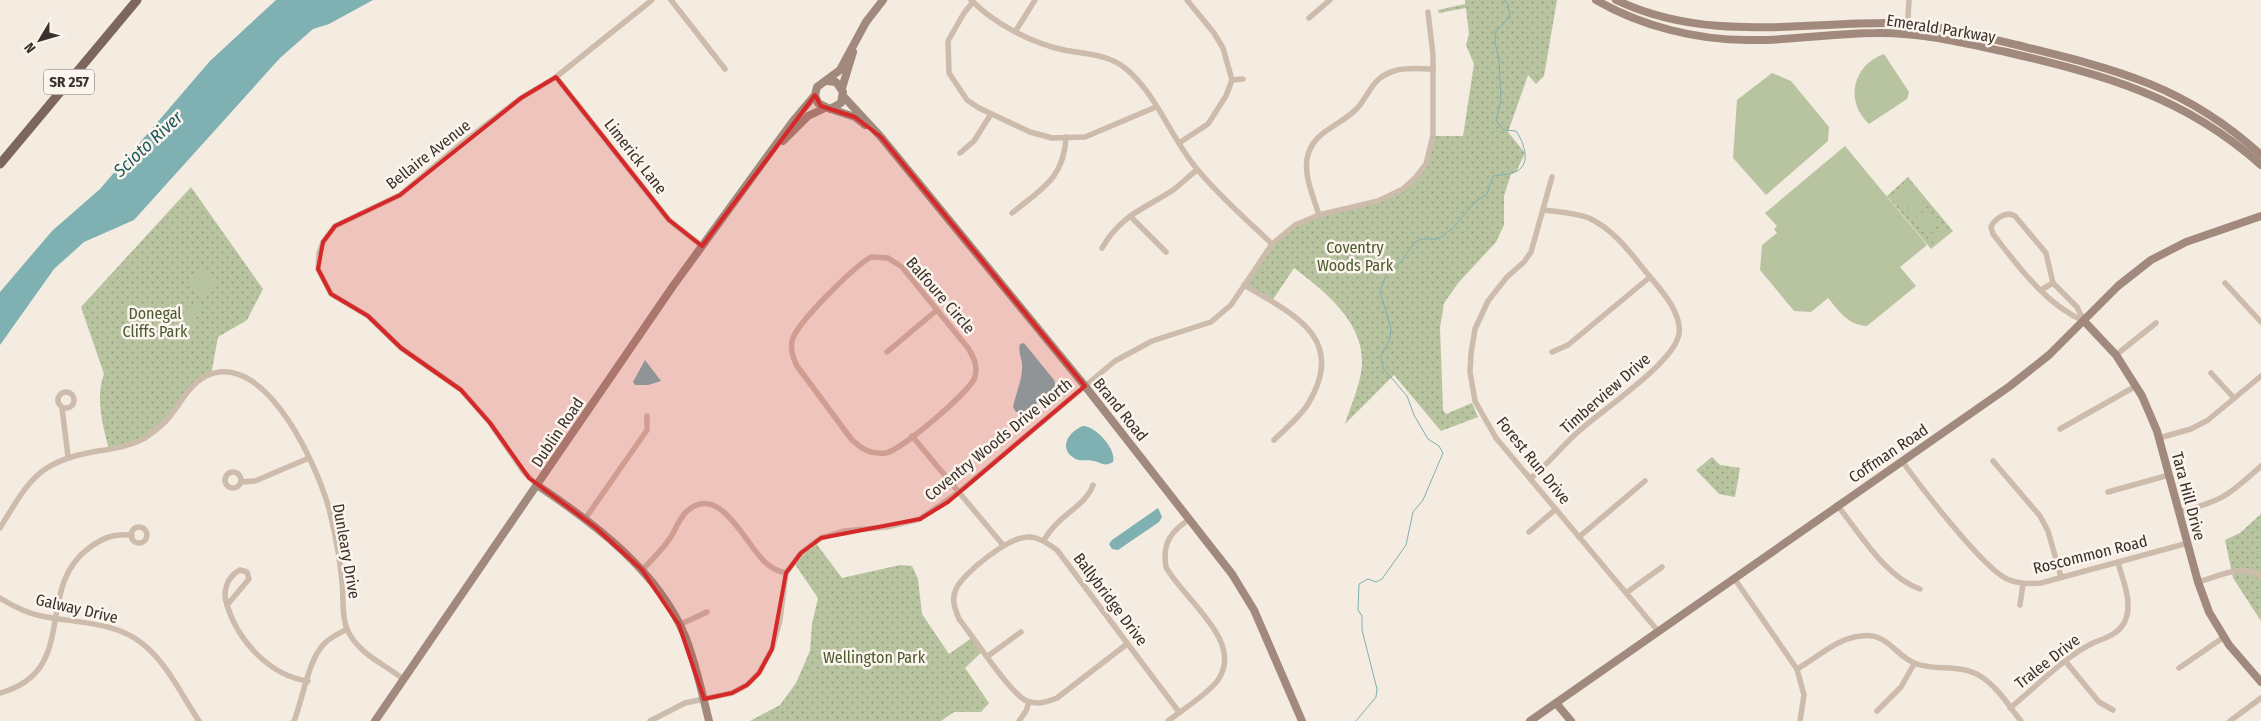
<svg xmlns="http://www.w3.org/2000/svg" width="2261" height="721" font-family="'Fira Sans Condensed',sans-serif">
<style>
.park{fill:url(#park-dots)}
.pitch{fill:#b8c4a0}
.water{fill:#7fb0b2}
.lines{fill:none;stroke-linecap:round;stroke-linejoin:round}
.stream{stroke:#7fb0b2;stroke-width:1}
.street{stroke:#cdbbac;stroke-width:5.5}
.secondary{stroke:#a18a7d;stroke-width:8}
.primary{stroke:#7d675c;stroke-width:9}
.marked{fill:#d62828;fill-opacity:0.2;stroke:#d62828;stroke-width:4;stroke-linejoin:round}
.labels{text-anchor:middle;stroke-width:5;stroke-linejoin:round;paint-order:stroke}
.shield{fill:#fbf5ee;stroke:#756b66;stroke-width:1}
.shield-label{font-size:15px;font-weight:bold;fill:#3b302b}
.street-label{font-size:16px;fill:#3b302b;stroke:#fbf5ee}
.park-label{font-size:16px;fill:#4a5a2e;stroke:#fbf5ee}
.water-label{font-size:18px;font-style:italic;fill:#1f5a5e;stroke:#fbf5ee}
</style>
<defs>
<pattern id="park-dots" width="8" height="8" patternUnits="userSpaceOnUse" patternTransform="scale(1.25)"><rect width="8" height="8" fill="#b8c4a0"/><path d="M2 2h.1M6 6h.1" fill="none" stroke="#97a083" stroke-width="1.8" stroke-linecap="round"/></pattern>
</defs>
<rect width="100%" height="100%" fill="#f4ebe1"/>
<!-- park -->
<g class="park">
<path d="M1465,0H1557L1544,76L1536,84L1528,75L1508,132L1525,153L1516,172L1511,174L1504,196V225L1496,242L1459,282L1444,303L1440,328L1443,410L1446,414L1472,403L1478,417L1441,431L1394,375L1345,424C1350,408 1358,390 1361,373C1369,326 1327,293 1294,268L1272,301L1244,285C1259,264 1272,238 1296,225C1338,202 1395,209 1425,165C1430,158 1430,145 1433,136H1463L1474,64L1466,45L1469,34L1466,8L1439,13L1438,10L1465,4Z"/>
<polygon points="1908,177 1953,231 1931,249 1887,196"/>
<path d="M191,187L263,289L247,320L218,337L211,375L203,378L165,421L144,439L109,450C103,426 95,398 104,374L81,307Z"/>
<polygon points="1712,457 1720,465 1740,468 1735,497 1719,494 1696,470"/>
<polygon points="2261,514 2261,621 2233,578 2225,540 2240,533"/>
<polygon points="815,542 842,578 900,565 912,566 918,579 922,614 949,654 973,637 984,650 965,668 989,703 981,712 954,712 941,721 750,721 780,705 796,683 810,651 812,624 818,598 794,563"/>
</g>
<!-- pitch -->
<g class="pitch">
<path d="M1884,54L1909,92L1907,99L1869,124C1844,101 1853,65 1884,54Z"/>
<polygon points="1772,73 1791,81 1829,127 1828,141 1766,195 1733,158 1737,100"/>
<path d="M1845,146L1927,245L1900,267L1916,286L1867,326C1848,325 1840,312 1828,298L1811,312L1794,311L1760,270L1762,245L1777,233L1774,229L1777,226L1765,213Z"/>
<polygon points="1906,183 1912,189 1897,201 1892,195"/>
<polygon points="1913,191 1919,198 1905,210 1899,203"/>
<polygon points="1921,200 1926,206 1912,218 1906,212"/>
<polygon points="1928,208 1933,215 1919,227 1914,220"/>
<polygon points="1935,217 1941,223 1926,235 1921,229"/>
<polygon points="1942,225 1948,232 1934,244 1928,237"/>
<polygon points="200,268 206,274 193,287 187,281"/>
<polygon points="208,276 214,282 201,295 195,289"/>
<polygon points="190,303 201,308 192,326 182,320"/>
</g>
<!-- water -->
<g class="water">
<polygon points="276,0 373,0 329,24 313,29 280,58 134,220 84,242 54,269 0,345 0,292 52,231 100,189 210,61"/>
<path d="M1024,343L1054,380L1057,389L1024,412H1016L1013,407C1016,392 1023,379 1022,364C1021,357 1018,350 1020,344Z"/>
<polygon points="645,360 661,381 648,385 635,385 633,382"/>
<path d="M1083,426C1096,426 1117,450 1113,462C1105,467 1102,463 1094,461C1088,459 1080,462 1074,458C1058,448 1069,431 1083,426Z"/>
<polygon points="1158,508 1162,517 1159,522 1118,550 1112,549 1109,544 1112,540"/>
</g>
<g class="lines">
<!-- stream -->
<path class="stream" d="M1356,721L1376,697L1377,689L1362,630V616L1358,610L1359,584L1368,579L1376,582L1382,579L1406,545L1413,512L1423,500L1443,453L1439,446L1428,439L1414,415L1407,396L1383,368L1381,356L1390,339L1391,328L1380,292L1386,275L1401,262L1414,243L1421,239H1438L1453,228L1475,202L1487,194L1493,176C1500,175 1511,175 1517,171C1532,163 1523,141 1516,131L1504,130L1496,121L1501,100L1499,59L1495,42L1496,31L1510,17L1508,5L1504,0"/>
<!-- street -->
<g class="street">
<polyline points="671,0 725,69"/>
<path d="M971,0C995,24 1031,43 1064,50C1085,54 1107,54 1125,68C1157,94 1170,137 1197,169C1219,196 1247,220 1272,244"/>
<polyline points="973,2 964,13 948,41 949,73 967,100 979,108 1030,132 1052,138 1085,137 1156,107"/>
<polyline points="1309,18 1330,0"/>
<polyline points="1015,32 1035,0"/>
<polyline points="1907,35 1909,0"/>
<polyline points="556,77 669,220 702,246"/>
<polyline points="1232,80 1243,79"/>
<polyline points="1179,143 1208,124 1226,96 1232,80 1223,48 1214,33 1187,0"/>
<polyline points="960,153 974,141 991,114"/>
<polyline points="1552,177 1531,252 1524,262 1507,277 1488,301 1475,329 1471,354 1470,372 1475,401 1496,438 1658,631"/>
<path d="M1012,213C1041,189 1064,179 1066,137"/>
<path d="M2010,214L2015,216L2046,253L2053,283L2077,307L2084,321C2046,305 2018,266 1993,234L1991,227C1994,220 2002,214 2010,214Z"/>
<path d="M1319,215C1314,198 1304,177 1307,159C1312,129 1344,126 1360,105C1371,90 1374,77 1394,71C1405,67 1421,69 1433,69"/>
<polyline points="1130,216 1166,252"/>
<path d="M1102,248C1121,215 1144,209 1173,190C1181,184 1189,176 1197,170"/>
<path d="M871,257L888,258L902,267L968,348C974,358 978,366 975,377C971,391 900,451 886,453C871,455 862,449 852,440L797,366C793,358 790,350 792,341C796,323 854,267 871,257Z"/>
<polyline points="2225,283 2261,322"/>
<path d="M1244,285C1293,314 1348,338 1308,404C1300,417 1285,429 1274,440"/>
<polyline points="2041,290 2053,283"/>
<polyline points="887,352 937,310"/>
<polyline points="1552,352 1568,345 1650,277"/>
<polyline points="2116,355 2156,323"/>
<polyline points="2211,373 2234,398"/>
<circle cx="66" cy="400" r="8"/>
<polyline points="62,408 68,456"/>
<polyline points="2060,429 2136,386"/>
<polyline points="912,436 1003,545"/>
<polyline points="2159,438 2191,429 2208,420 2261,376"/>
<path d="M1902,461C1920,486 1983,568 2007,579C2018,584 2029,584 2041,583L2188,543"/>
<polyline points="1993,461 2040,516 2048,531 2061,577"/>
<circle cx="233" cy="480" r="8"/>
<path d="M1530,479C1548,464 1562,446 1579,431C1602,410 1674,363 1679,334C1682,311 1659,288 1646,272C1629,251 1614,230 1589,218C1576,213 1558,212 1544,210"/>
<polyline points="241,482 255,481 309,458"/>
<polyline points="537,485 523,471 490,423 461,390 401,348 368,316 331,294 318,269 319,253 323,242 335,226 400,195 457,147 521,98 556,77 652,0"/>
<polyline points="2108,492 2169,475"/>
<path d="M1837,505C1859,532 1886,578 1920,589"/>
<path d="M2179,512C2222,501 2228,496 2261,466"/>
<polyline points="585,519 647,430 647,416"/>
<circle cx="139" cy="535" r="8"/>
<path d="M0,528C30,479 38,461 98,451C113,449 132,446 145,438C152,433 160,427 166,421C179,407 188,385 206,376C267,347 322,475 331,517C336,538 340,560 342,581C344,597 341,615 347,629C358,654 383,663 403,679"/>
<polyline points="1529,532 1556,509"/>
<polyline points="1579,537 1645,481"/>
<path d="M1044,540C1057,516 1086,506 1093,485"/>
<path d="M240,570L247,572L249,579L227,605C222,591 227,577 240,570Z"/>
<path d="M642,570C653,559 664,548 672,535C676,528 680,518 686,512C719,481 745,543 763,560C769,567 777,571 786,573"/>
<polyline points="1734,578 1797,669 1804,695 1800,721"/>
<path d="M2198,582C2217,577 2245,562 2261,577"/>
<polyline points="1626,593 1662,567"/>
<path d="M0,598C13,606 26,613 41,616C75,623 115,621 143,644C167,663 182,696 199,721"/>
<path d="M227,605C238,641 270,676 308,681"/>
<polyline points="2020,605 2023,584"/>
<polyline points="679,625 707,612"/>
<path d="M1127,644L1057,698C1047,702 1038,705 1027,701C1011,695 972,635 959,619C955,609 951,599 956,589C964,572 1011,535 1030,537C1041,538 1048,544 1057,550L1179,712"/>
<polyline points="988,656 1021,632"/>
<polyline points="2066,662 2099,702 2113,710"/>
<polyline points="2179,668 2224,637"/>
<path d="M1797,669C1817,658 1837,638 1861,636C1889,632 1896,658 1917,664C1937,671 1961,664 1980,676C1997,686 2009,706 2021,721"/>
<path d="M0,693C81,671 33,589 89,548C104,537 113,534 132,535"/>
<path d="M2010,708C2035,688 2064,657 2093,643C2105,638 2117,635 2124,623C2134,605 2123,580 2118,563"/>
<polyline points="1877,711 1901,687 1914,664"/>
<path d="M294,721C303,699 308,660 324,644C329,638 340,633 347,629"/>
<polyline points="650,721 685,703 732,693 747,685 759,673 772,649 780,620 786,573 801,553 821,538 845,531 887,527 920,519 959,492 1115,361 1152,341 1211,322 1231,305 1272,244 1295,225 1319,215 1378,201 1403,189 1416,177 1426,164 1433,136 1433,55 1428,12"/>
<polyline points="1019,721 1026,711 1029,702"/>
<path d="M1168,721C1182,710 1208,694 1218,680C1245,641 1183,599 1166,567C1162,543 1171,531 1190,519"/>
<polyline points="2230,721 2261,698"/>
</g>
<!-- secondary -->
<g class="secondary">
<path d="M1596,0C1641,26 1696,40 1748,40C1790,41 1833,33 1876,33C1919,32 1964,43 2006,52C2104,75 2184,96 2261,165"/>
<path d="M1616,0C1704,42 1794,23 1887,23C1931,23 1975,35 2017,45C2114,69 2185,85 2261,155"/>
<polyline points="827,81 836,82 843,92 841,103 830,109 818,103 815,95 817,87 840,70 866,22 883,0"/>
<polyline points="842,88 853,52"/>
<polyline points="843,96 881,137 1085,386 1232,574 1254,610 1302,721"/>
<polyline points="831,109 855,117 865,125"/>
<polyline points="783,141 808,116 825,108"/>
<polyline points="2084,321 2116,355 2142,396 2157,431 2198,582 2209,612 2229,645 2261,682"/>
<path d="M537,485C595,524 658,571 685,636C696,664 702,693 709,721"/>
<polyline points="1556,703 1571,721"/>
<polyline points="375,721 673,286 793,121 815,95"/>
<polyline points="1530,721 2010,386 2049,355 2118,286 2151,260 2186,242 2261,216"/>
</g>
<!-- primary -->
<polyline class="primary" points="0,164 137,0"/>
</g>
<!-- marked area -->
<path class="marked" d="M556,77L669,220L702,246L815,95L821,106L855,117L881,137L1085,386L948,502L920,519L821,538L801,553L786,573L772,649L759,673L747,685L732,693L704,699L679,625L642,570L596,528L529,478L490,423L461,390L401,348L368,316L331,294L318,269L323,242L335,226L400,195L521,98Z"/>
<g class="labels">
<!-- shield labels -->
<rect class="shield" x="44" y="69.5" width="50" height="25" rx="4"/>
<g class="shield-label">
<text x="69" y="87">SR 257</text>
</g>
<!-- street labels -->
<g class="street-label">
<text transform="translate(1941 28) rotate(9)" y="6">Emerald Parkway</text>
<text transform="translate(428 154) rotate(-38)" y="6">Bellaire Avenue</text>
<text transform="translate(636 156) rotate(52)" y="6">Limerick Lane</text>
<text transform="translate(941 295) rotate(49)" y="6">Balfoure Circle</text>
<text transform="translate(1605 393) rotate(-41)" y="6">Timberview Drive</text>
<text transform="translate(1121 409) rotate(51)" y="6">Brand Road</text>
<text transform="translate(557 432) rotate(-56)" y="6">Dublin Road</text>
<text transform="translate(998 439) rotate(-39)" y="6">Coventry Woods Drive North</text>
<text transform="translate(1888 453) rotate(-34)" y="6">Coffman Road</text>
<text transform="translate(1534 460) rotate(51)" y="6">Forest Run Drive</text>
<text transform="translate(2189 496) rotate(75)" y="6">Tara Hill Drive</text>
<text transform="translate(347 551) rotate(80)" y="6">Dunleary Drive</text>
<text transform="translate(2090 554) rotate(-14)" y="6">Roscommon Road</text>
<text transform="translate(1111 599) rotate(53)" y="6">Ballybridge Drive</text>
<text transform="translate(77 608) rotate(13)" y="6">Galway Drive</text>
<text transform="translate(2047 661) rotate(-38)" y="6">Tralee Drive</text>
</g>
<!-- park labels -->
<g class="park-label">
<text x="1355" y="253">Coventry<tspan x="1355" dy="18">Woods Park</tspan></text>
<text x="155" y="319">Donegal<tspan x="155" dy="18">Cliffs Park</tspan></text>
<text x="874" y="663">Wellington Park</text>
</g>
<!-- water labels -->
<g class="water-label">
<text transform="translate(148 144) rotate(-43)" y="6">Scioto River</text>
</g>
</g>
<!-- north arrow -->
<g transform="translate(40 40) rotate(232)" stroke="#fbf5ee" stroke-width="4" paint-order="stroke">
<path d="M0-4L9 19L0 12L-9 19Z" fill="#3b302b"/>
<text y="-8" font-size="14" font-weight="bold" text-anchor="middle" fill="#3b302b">N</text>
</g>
</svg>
